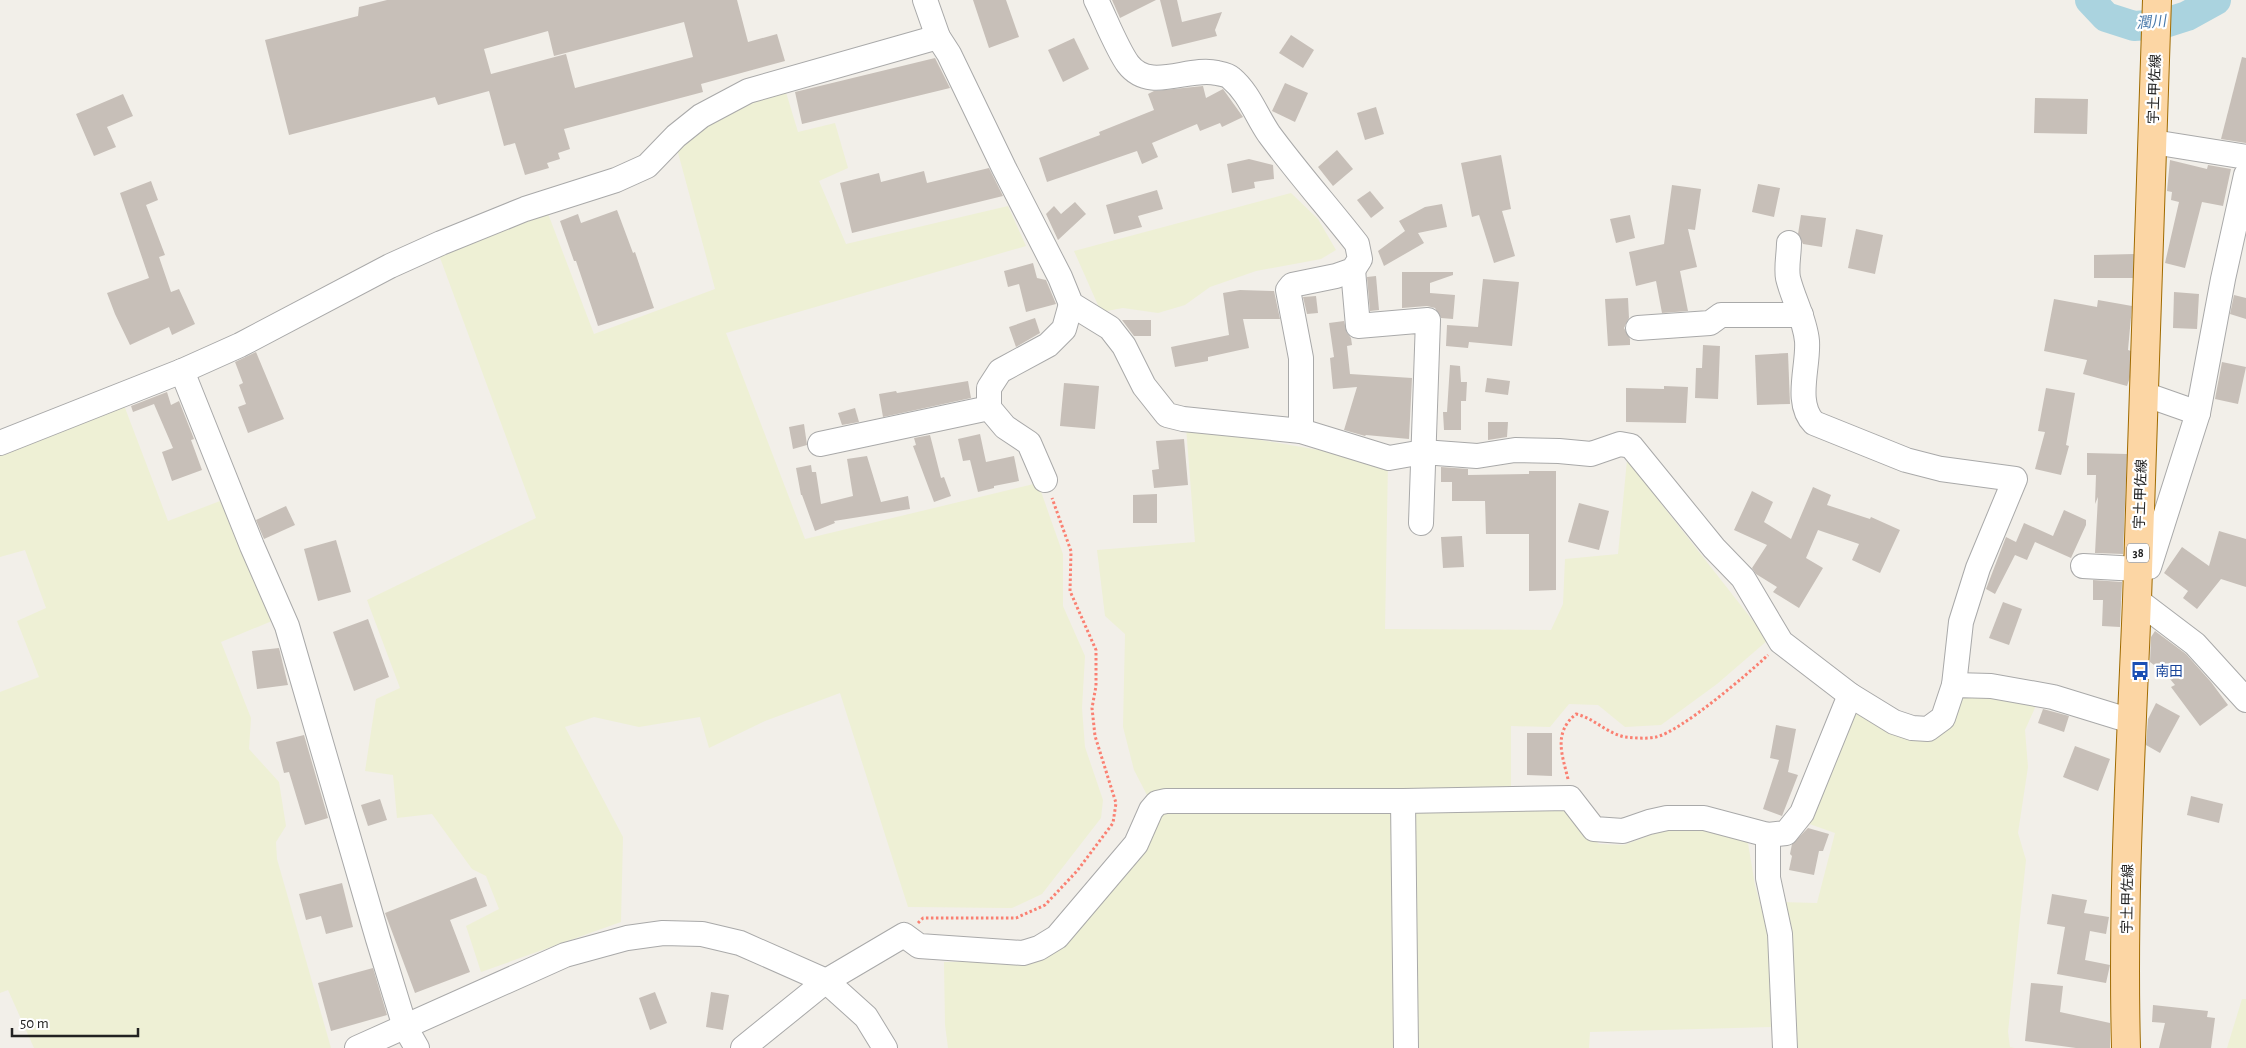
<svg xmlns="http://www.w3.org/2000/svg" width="2246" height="1048" font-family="'Alegreya Sans','Noto Sans JP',sans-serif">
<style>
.farmland{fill:#eef0d5}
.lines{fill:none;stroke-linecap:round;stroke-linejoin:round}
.river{stroke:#aad3df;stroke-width:30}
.building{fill:#c7bfb8;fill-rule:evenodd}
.minor-casing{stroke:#a9a9a9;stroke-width:26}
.major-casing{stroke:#a06b00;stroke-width:30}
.path{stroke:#fa8072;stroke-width:3;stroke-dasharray:2.5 2.5;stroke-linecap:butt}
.minor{stroke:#fff;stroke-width:24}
.major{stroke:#fcd6a4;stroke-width:28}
.labels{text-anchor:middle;stroke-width:4.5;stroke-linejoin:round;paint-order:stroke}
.shield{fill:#fff;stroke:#646464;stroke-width:1}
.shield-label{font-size:12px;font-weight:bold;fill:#222}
.street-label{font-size:14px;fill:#222;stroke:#fff}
.transit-label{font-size:14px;fill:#164399;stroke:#fff;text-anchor:start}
.water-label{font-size:15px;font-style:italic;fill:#4a7aab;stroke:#fff}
</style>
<rect width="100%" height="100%" fill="#f2efe9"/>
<!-- farmland -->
<g class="farmland">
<polygon points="785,89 798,132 835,123 848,168 819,181 846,244 1008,206 1026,246 726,333 805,539 1038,483 1063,554 1063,606 1085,656 1082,708 1085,747 1103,800 1101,818 1042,894 1012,908 908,907 840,693 765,721 709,748 700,717 639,727 594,717 565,727 623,837 621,922 481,972 466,926 499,909 486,876 472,869 432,814 397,818 393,775 365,771 376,699 400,688 367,600 536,518 439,255 547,211 594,334 715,289 677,149 704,125"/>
<polygon points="1291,193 1318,219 1336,250 1321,259 1256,271 1210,287 1185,305 1158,313 1123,308 1101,312 1074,251"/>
<polygon points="122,400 168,521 220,501 272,621 221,642 251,718 249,749 279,782 286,826 276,842 277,859 331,1048 34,1048 8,990 0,993 0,692 39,677 17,621 46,608 25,550 0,557 0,452"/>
<polygon points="1186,427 1388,462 1385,629 1551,630 1563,604 1565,559 1618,554 1627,460 1768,640 1717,684 1661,725 1625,727 1598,705 1569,704 1550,727 1511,726 1511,791 1148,797 1134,770 1123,727 1125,634 1105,616 1097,550 1195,542"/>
<polygon points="1960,690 2038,701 2025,730 2028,767 2018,833 2026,860 2008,1032 2010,1047 2015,1048 1793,1048 1780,902 1817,903 1835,833 1801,821 1850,703 1909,733"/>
<polygon points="1561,807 1599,844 1624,845 1664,830 1697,825 1747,837 1755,885 1769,937 1771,1027 1590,1032 1589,1048 1414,1048 1411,809"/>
<polygon points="1397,808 1398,1048 948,1048 945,1025 944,962 1034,961 1161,810"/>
<polygon points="2242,999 2246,999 2246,1048 2227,1048"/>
</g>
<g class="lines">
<!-- river -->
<polyline class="river" points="2090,0 2106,17 2134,26 2162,24 2187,16 2216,0"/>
</g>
<!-- building -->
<g class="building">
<path d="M387,0H737L748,42L777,34L785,61L701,84L703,92L564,129L570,149L558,153L560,159L547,163L549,168L525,175L515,143L504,146L489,91L438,105L435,97L289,135L265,40L358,16L359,7ZM684,22L693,57L575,88L566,54L491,74L484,49L548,31L554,56Z"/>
<polygon points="973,0 1006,0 1019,37 989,48"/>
<polygon points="1112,0 1156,0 1120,18"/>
<polygon points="1160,0 1177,0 1182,22 1222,12 1215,30 1217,36 1172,47"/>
<polygon points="1291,35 1314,50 1303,68 1279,53"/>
<polygon points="1074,38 1089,69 1063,82 1048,50"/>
<polygon points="2242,57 2246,58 2246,143 2221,139"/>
<polygon points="935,58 950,88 802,124 795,92"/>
<polygon points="1285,83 1308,93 1295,122 1272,111"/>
<polygon points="1203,86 1206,98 1223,89 1243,117 1222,127 1220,123 1200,131 1197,124 1152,143 1158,157 1142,164 1137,151 1047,182 1039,158 1100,135 1099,132 1154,110 1148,94 1154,91"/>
<polygon points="123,94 133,116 107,127 116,147 94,156 76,114"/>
<polygon points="2035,98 2088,99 2087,134 2034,133"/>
<polygon points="1376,107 1384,134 1365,140 1357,113"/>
<polygon points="1337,150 1353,169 1333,186 1318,167"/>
<polygon points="1501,155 1511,209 1502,211 1515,256 1494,263 1479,215 1472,217 1461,163"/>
<polygon points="1249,159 1273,165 1274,179 1254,182 1255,188 1232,193 1227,164"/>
<polygon points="2170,160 2207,169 2208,165 2231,169 2223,206 2202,202 2185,268 2165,263 2179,202 2171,200 2172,192 2167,191"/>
<polygon points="989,168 1003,196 852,233 840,183 879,173 881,182 924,171 927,183"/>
<polygon points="151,181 158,200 146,205 165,255 159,257 171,292 179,289 195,324 172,335 169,327 130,345 115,314 107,293 149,278 120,193"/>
<polygon points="1758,184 1780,188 1774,217 1752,212"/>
<polygon points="1672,185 1701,189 1695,230 1688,229 1697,267 1680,271 1688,311 1662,313 1656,281 1636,286 1629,252 1664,244"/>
<polygon points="1157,190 1163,209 1138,216 1142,227 1114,234 1106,205"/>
<polygon points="1370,191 1384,208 1371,218 1357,200"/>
<polygon points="1075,202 1086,214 1058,240 1046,214 1054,206 1061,214"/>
<polygon points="1442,204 1447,227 1418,233 1424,243 1384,266 1378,251 1405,231 1399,221 1425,207"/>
<polygon points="617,210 633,253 635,252 654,308 598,326 576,261 574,261 560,221 578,214 581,223"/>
<polygon points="1630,215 1635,238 1616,243 1610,219"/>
<polygon points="1801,215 1826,218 1822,247 1803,244 1798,234"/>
<polygon points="1856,229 1883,235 1875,274 1848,268"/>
<polygon points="2134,254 2133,278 2094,278 2094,255"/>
<polygon points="1033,263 1037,278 1046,280 1056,304 1026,312 1019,284 1008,287 1004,271"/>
<polygon points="1402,272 1453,272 1453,275 1430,283 1430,293 1455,295 1453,319 1441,318 1435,308 1427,306 1402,308"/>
<polygon points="1376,276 1379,310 1370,311 1367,277"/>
<polygon points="1483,279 1519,282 1512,346 1469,342 1468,348 1446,346 1447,325 1478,327"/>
<polygon points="1240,290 1274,291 1280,319 1243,319 1249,348 1208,357 1208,361 1175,367 1171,347 1229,335 1223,293"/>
<polygon points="2174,292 2199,294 2197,329 2173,328"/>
<polygon points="2234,295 2246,298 2246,319 2230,314"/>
<polygon points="1316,296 1318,313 1307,314 1303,297"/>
<polygon points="1628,298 1629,318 1624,328 1630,339 1630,345 1608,346 1605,299"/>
<polygon points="2054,299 2097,307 2098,300 2132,306 2128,350 2131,351 2130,377 2127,386 2083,374 2087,360 2044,351"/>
<polygon points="1035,318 1040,333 1016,347 1009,327"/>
<polygon points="1122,320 1151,320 1151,336 1134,336"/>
<polygon points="1344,321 1347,333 1351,338 1352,345 1347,346 1350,374 1412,378 1409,439 1366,435 1365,436 1344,430 1357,387 1333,389 1330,358 1334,357 1329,323"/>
<polygon points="1703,345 1720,346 1718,399 1695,398 1696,368 1702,368"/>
<polygon points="256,352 284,419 248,433 238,407 246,404 239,385 243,383 235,362"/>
<polygon points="1788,353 1790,404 1757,405 1755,355"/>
<polygon points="2222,362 2246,367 2238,404 2215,399"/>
<polygon points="1450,365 1460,366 1461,382 1467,382 1466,401 1461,401 1461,430 1444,430 1443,412 1447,412"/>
<polygon points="1487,378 1510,381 1508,395 1485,392"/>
<polygon points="968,381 971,398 883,417 879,394 896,391 897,393"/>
<polygon points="1064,383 1099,386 1095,429 1060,426"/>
<polygon points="1664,386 1688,387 1686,423 1626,422 1626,388 1664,389"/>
<polygon points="2046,388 2075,393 2066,445 2069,446 2061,475 2035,469 2045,432 2038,431"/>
<polygon points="167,392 171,405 179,401 194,439 191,440 202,470 172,481 162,452 173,448 154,404 133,412 131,406"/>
<polygon points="855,408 859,422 842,425 838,413"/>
<polygon points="1488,422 1508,422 1507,437 1488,440"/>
<polygon points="804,424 807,445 793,449 789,427"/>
<polygon points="980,434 986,462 1014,456 1019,481 994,486 994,488 978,492 970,460 963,461 958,439"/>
<polygon points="930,435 941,478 944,477 951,496 934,502 913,446 916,445 914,438"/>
<polygon points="1184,439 1188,485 1154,488 1152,470 1159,469 1156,441"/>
<polygon points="2087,453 2127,454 2123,554 2095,553 2098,497 2095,504 2096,475 2087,475"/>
<polygon points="867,456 881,502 908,496 910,509 834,521 835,523 815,531 802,495 801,495 796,468 811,465 812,472 816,472 821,504 853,496 847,459"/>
<polygon points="1441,467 1468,469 1468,475 1529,474 1529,471 1556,471 1556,590 1529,591 1529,534 1486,534 1485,501 1452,501 1452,482 1441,482"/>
<polygon points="1813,487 1831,495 1827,505 1870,519 1871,517 1900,530 1880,573 1852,560 1859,544 1818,530 1806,558 1823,568 1799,608 1773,592 1777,587 1756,574 1752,568 1767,545 1734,530 1752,491 1773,502 1764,522 1791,539"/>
<polygon points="1157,494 1157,523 1133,523 1133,495"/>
<polygon points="1579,503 1609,511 1599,550 1568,542"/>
<polygon points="286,506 295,525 264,539 256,520"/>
<polygon points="2064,510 2086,520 2086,525 2071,558 2035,542 2027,560 2015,555 1995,594 1986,589 2006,537 2016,542 2024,523 2053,536"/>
<polygon points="2219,531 2246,539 2246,587 2221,579 2197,609 2183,598 2188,591 2164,573 2182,547 2209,566"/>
<polygon points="1462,536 1464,567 1443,568 1441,537"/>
<polygon points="336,540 351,592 318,601 304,549"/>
<polygon points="2093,580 2122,582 2120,627 2102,626 2103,600 2093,600"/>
<polygon points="2003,602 2022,609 2009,645 1989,638"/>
<polygon points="368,619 389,677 354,691 333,632"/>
<polygon points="2155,631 2186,654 2211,682 2228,705 2200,726 2171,687 2175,685 2165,673 2150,662 2151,637"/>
<polygon points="279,648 288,685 257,689 252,651"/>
<polygon points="2156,703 2180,716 2160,753 2146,745 2148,719"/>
<polygon points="2043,709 2069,716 2064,732 2038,723"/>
<polygon points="1776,725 1796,729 1788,772 1798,775 1782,816 1763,809 1779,760 1770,758"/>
<polygon points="1527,733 1552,733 1552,776 1527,775"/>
<polygon points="304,735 328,818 305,825 289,772 284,773 276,742"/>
<polygon points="2075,746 2110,759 2098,791 2063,777"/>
<polygon points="2191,796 2223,804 2219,823 2187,815"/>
<polygon points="380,799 387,820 368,826 361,805"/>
<polygon points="1808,828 1829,834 1823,851 1819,851 1814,875 1789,870 1792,856 1790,854 1792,844"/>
<polygon points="476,877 487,906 450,920 470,972 415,993 385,913"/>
<polygon points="342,883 353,927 326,934 321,916 306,920 299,894"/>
<polygon points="2052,894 2087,900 2084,913 2109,917 2106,934 2090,931 2085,960 2110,965 2106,983 2057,974 2065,927 2047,924"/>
<polygon points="373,968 387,1015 331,1031 318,983"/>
<polygon points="2031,983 2063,986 2060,1012 2110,1023 2110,1048 2076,1048 2025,1041"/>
<polygon points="655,992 667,1023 650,1030 639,998"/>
<polygon points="711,992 729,995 723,1030 706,1027"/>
<polygon points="2153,1005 2208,1011 2207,1017 2215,1018 2211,1048 2159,1048 2165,1023 2152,1022"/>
</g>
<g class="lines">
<!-- minor casing -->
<g class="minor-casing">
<g id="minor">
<polyline points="925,0 938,37 949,54 1004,168 1060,277 1071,304 1110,328 1124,346 1144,386 1167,415 1183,419 1301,431 1389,458 1423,452 1477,456 1515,450 1559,451 1591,454 1620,444 1631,446 1714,548 1743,578 1781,642 1850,695 1894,722 1912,728 1928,729 1943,718 1954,685 1991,686 2053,697 2131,721"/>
<path d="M1096,0C1105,18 1117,49 1128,64C1150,93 1188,66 1217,73C1222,74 1228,75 1231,78C1249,93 1256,115 1269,134C1297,172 1328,207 1357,244L1360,259L1353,270L1336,276L1292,285L1288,290L1301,358V431"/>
<polyline points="2153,142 2246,157"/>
<path d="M1789,243C1789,254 1786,267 1788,278C1793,299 1805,319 1807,341C1809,366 1794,403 1814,423L1906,460L1941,469L2015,479L1978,568L1961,622L1954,685"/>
<polyline points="1353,270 1358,326 1428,320 1421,523"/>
<polyline points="1638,328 1710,323 1721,315 1801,315"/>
<polyline points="182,371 252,546 287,626 378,939 405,1027 417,1048"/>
<polyline points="2144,394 2198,413"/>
<polyline points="0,443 182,371 240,345 390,266 441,243 525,209 616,180 647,166 676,136 701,116 748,91 938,37"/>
<polyline points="820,444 989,408"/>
<polyline points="1045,480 1029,443 1005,427 989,408 989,388 1000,371 1048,345 1064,329 1071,304"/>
<polyline points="2083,566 2138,569 2149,567 2198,413 2223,279 2246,175"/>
<polyline points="2137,600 2195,644 2246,700"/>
<polyline points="1403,801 1406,1048"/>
<polyline points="1768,835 1768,878 1780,934 1785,1048"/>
<polyline points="357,1048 565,955 627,938 663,933 702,934 740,943 826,981 866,1017 885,1048"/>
<polyline points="743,1048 826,981 904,935 919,946 1023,953 1039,948 1057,937 1136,844 1151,810 1157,803 1166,801 1403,801 1570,798 1594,829 1623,831 1649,822 1667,818 1704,818 1768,835 1786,833 1802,813 1850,695"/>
</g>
</g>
<!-- major casing -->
<g class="major-casing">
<path id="major" d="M2126,1048C2122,899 2131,749 2137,600C2145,400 2152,200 2157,0"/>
</g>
<!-- path -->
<g class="path">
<path d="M1568,779C1562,754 1553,733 1576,714C1594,718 1606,733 1625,737C1635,738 1646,739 1656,737C1680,732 1748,674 1768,655"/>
<polyline points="918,923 923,918 1016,918 1045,905 1077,871 1113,823 1116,803 1095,736 1092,708 1096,686 1096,650 1070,591 1071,551 1052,498"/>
</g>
<!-- minor -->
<use href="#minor" class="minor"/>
<!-- major -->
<use href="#major" class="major"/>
</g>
<!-- icons -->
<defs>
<g id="bus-bare" transform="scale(1.5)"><path d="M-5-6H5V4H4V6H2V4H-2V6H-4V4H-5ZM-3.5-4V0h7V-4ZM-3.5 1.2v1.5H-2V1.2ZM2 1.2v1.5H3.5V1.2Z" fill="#1a4fb4" stroke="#fff" stroke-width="2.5" paint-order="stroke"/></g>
</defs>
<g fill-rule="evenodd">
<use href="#bus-bare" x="2140" y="671"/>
</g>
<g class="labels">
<!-- shield labels -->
<rect class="shield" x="2127" y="543.5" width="22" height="19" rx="4"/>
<g class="shield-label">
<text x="2138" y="557">38</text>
</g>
<!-- street labels -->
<g class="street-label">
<text transform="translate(2154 89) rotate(-88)" y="5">宇土甲佐線</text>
<text transform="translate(2140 494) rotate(-88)" y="5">宇土甲佐線</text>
<text transform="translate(2127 899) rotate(-89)" y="5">宇土甲佐線</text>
</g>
<!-- transit labels -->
<g class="transit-label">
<text x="2155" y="676">南田</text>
</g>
<!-- water labels -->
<g class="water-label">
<text transform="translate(2151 22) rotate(-5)" y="5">潤川</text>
</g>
</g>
<!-- scale -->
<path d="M12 1028v8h126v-8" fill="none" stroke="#222222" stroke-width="2.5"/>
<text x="20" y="1028" font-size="15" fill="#222222" stroke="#ffffff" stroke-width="4" paint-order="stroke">50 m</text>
</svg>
